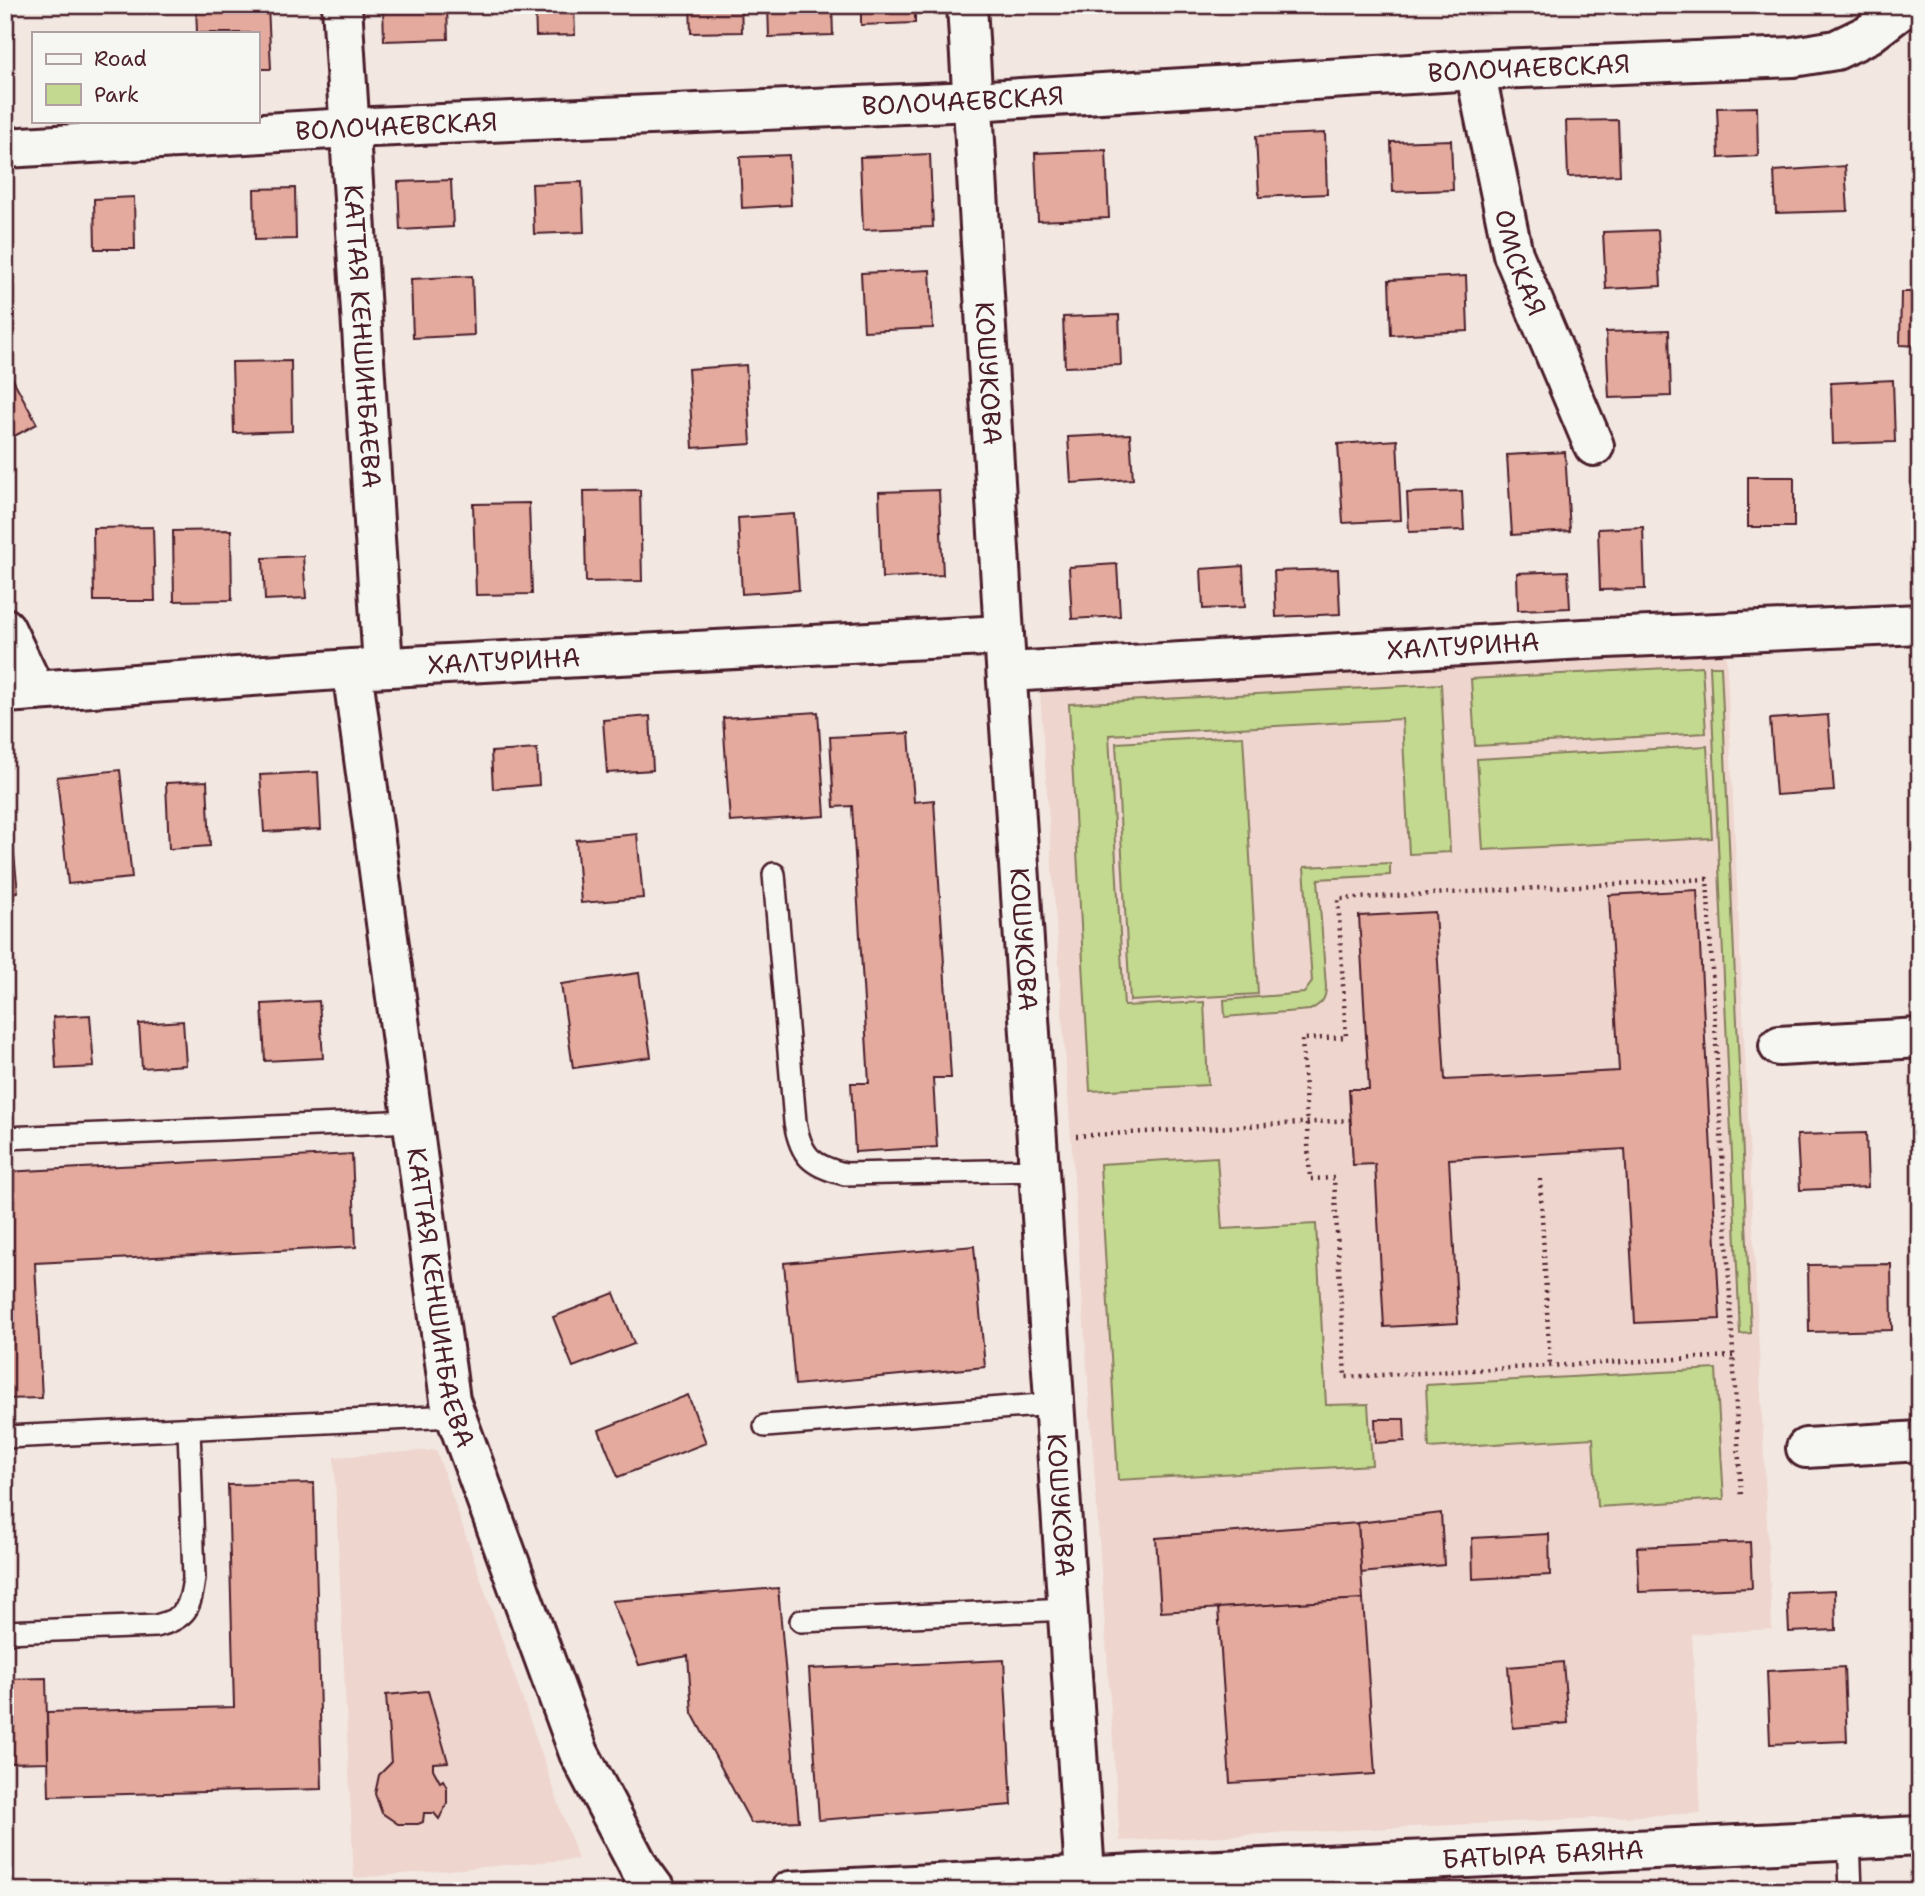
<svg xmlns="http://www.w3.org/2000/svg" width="1925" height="1896" font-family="'Shantell Sans',sans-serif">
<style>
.built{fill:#eed5cd}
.green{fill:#c2d98f;stroke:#867c5d;stroke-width:2}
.building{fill:#e3aa9d;stroke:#4a1f2b;stroke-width:2}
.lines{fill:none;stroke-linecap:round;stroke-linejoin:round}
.service-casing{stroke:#4a1f2b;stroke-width:26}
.minor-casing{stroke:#4a1f2b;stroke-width:44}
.tertiary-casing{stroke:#4a1f2b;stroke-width:44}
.path{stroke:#4a1f2b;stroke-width:4.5;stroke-dasharray:2 5;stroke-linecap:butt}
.service{stroke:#f6f6f2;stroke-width:21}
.minor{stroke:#f6f6f2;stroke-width:38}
.tertiary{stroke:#f6f6f2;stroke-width:38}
.labels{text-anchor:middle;stroke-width:5;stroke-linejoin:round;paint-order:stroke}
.street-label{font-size:26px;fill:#4a1f2b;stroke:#f6f6f2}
</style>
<rect width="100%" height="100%" fill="#f2e7e1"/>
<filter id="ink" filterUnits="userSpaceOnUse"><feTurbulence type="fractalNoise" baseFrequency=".0143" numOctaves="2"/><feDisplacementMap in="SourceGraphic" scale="14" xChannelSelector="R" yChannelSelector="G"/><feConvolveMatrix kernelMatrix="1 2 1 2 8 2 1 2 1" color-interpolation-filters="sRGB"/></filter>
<g filter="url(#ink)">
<!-- built -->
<g class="built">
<polygon points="1726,652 1772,1629 1692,1634 1701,1813 1120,1841 1040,692"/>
<polygon points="436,1450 578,1859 354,1878 334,1457"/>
</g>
<!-- green -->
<g class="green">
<polygon points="1702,666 1706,733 1475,746 1471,679"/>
<polygon points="1710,666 1721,666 1751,1333 1740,1334"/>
<polygon points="1441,684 1450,852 1409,854 1402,719 1109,735 1124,1006 1204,1002 1208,1085 1090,1091 1069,704"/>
<polygon points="1243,736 1258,994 1130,1001 1116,743"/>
<polygon points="1707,746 1712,838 1483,850 1477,759"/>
<path d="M1390,863V875L1318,879L1326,987C1326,1000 1321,1004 1310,1010L1225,1017L1224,1000L1304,993L1312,982L1304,867Z"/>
<polygon points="1217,1157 1222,1229 1316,1224 1326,1405 1368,1404 1372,1465 1118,1480 1100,1164"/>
<polygon points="1716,1369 1724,1499 1597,1507 1593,1438 1429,1448 1426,1385"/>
</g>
<!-- building -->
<g class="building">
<polygon points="196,5 268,5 271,69 257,69 257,33 197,33"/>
<polygon points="383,5 447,5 448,39 384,41"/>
<polygon points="535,5 574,5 575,35 536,36"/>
<polygon points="690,5 741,5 742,32 691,33"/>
<polygon points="768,5 832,5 833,35 769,37"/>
<polygon points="861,5 915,5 915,23 861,25"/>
<polygon points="1757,107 1758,156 1719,158 1717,108"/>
<polygon points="1618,120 1620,175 1568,177 1566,121"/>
<polygon points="1325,133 1327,194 1259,197 1256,136"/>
<polygon points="1451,140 1453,190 1393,192 1391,142"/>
<polygon points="1106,150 1109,218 1038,221 1035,153"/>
<polygon points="930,154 933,227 863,230 860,157"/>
<polygon points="789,155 791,205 742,208 740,157"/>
<polygon points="1845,166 1848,211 1776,213 1774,171"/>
<polygon points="451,180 453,227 400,230 398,182"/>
<polygon points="582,182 584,232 534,234 532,184"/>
<polygon points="295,188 296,239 255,240 254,189"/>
<polygon points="134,197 135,249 95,249 94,199"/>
<polygon points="1658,230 1661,286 1606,289 1603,232"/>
<polygon points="930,270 933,328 864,331 861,273"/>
<polygon points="472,276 474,335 413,338 411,279"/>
<polygon points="1466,276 1468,331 1391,335 1389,280"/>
<polygon points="1901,292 1920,292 1920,346 1900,345"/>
<polygon points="1119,315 1121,365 1065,367 1063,317"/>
<polygon points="1669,330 1671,396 1609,398 1606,332"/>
<polygon points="291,361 292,431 234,433 232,362"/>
<polygon points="746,365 751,444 693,448 688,369"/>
<polygon points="9,372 37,424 5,441 5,374"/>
<polygon points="1893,380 1895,442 1833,444 1831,383"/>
<polygon points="1130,434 1133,479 1071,483 1068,437"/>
<polygon points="1397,440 1401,520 1343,523 1338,444"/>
<polygon points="1565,452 1570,531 1512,535 1507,455"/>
<rect x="1748" y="477" width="46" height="50"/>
<polygon points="640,490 642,581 586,582 584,491"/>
<polygon points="939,490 943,575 882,578 879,492"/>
<polygon points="1462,491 1464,530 1409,532 1407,493"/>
<polygon points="529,503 532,594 476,595 473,504"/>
<polygon points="794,514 799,590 742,594 738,518"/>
<polygon points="153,527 155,601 94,601 93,528"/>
<polygon points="1643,527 1645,589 1600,590 1598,529"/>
<polygon points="231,530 232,600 174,601 173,531"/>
<polygon points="303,556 306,598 265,600 263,558"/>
<polygon points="1117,564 1120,616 1072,619 1069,567"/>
<polygon points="1243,566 1245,607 1203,609 1201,569"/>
<polygon points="1338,569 1340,614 1276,617 1274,571"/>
<polygon points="1568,571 1570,608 1518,610 1517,573"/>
<polygon points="818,712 825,816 730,822 723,718"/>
<polygon points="1828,715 1834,791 1776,795 1770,719"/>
<polygon points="650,716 653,770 607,773 603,720"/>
<polygon points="909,733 914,802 934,800 951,1078 933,1078 937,1147 855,1152 851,1083 869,1083 852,806 834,807 830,737"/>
<polygon points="537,749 539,785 493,789 491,752"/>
<polygon points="120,770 132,878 68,884 57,777"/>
<polygon points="318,772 321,829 264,832 260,775"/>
<polygon points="207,781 210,846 169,849 166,783"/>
<polygon points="5,798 8,798 18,892 5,894"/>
<polygon points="637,834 643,898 581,903 576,840"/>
<polygon points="1697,890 1720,1319 1635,1323 1625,1149 1449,1159 1458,1323 1384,1327 1375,1164 1353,1165 1349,1089 1369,1089 1359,916 1435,912 1445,1080 1619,1071 1609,895"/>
<polygon points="639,973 651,1057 573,1068 561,984"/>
<polygon points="319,1001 323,1058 265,1061 262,1004"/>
<polygon points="90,1015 94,1067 56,1069 53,1017"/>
<polygon points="183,1021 186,1065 142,1068 139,1024"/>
<polygon points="1866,1133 1868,1187 1800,1190 1797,1135"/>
<polygon points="352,1154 356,1247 35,1263 42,1398 5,1399 5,1172"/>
<polygon points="974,1246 985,1367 795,1385 784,1263"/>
<polygon points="1891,1264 1892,1330 1809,1332 1808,1265"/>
<polygon points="614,1293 634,1344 573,1367 553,1317"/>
<polygon points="688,1395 706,1443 618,1477 599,1430"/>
<polygon points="1375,1419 1404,1419 1405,1441 1376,1443"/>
<polygon points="314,1483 322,1789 49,1796 47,1712 234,1707 228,1485"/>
<polygon points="1441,1513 1444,1565 1361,1573 1358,1523"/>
<polygon points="1358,1523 1363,1599 1161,1612 1156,1538"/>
<polygon points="1549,1534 1550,1575 1473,1579 1472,1538"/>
<polygon points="1750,1542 1752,1588 1639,1592 1637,1547"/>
<polygon points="778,1588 799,1821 751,1823 692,1713 688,1656 639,1665 612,1601"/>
<polygon points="1835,1590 1836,1630 1789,1632 1787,1592"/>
<polygon points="1363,1599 1375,1774 1230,1783 1218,1608"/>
<polygon points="1004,1660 1012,1805 819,1820 809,1669"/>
<polygon points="1563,1662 1568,1723 1513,1728 1508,1667"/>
<polygon points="1844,1667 1847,1741 1770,1744 1767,1671"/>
<polygon points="46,1678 48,1762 5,1763 5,1679"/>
<polygon points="428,1691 448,1762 433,1763 433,1769 440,1782 443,1780 447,1787 447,1804 439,1819 434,1813 424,1813 423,1822 418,1824 398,1824 382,1813 375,1794 379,1775 391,1763 386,1695"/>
</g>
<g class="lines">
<!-- service casing -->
<g class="service-casing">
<g id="service">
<path d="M774,874L795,1122C801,1157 812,1166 845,1174L1039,1170"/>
<polyline points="5,1138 413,1121"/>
<polyline points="765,1426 1053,1404"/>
<polyline points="5,1437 455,1416"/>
<polyline points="801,1621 1067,1609"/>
<path d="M5,1632L156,1626C187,1618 190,1608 194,1578L189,1428"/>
<polyline points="1849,1839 1851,1891"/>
</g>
</g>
<!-- minor casing -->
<g class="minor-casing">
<g id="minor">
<path id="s1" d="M342,5L383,667"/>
<path id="s2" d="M967,5L1004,635L1085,1875"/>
<path id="s3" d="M1475,70L1513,254L1594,446"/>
<path id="s4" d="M5,148L349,128L973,101L1475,70L1793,57L1836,50L1869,34L1907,5"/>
<polyline points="5,628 35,691"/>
<path id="s5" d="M352,669L450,1400L579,1753L640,1869L656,1891"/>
<path id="s6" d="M1007,672L1584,639L1920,624"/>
<path id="s7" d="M5,693L352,669L1004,635"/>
<polyline points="1779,1046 1920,1038"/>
<polyline points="1806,1448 1920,1441"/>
</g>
</g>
<!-- tertiary casing -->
<g class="tertiary-casing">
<g id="tertiary">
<path id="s8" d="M790,1891L1920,1836"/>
</g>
</g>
<!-- path -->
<g class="path">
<polyline points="1076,1136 1351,1120"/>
<polyline points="1540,1179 1550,1366"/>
<polyline points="1733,1356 1345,1377 1334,1178 1310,1179 1302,1039 1346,1037 1338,899 1707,879 1741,1498"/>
</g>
<!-- service -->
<use href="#service" class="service"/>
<!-- minor -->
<use href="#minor" class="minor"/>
<!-- tertiary -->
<use href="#tertiary" class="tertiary"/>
</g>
</g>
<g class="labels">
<!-- street labels -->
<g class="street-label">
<text dy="9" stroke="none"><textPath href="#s4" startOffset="1526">ВОЛОЧАЕВСКАЯ</textPath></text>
<text dy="9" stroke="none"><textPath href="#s4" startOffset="959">ВОЛОЧАЕВСКАЯ</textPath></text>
<text dy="9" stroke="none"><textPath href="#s4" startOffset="392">ВОЛОЧАЕВСКАЯ</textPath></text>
<text dy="9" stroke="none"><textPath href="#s3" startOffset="198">ОМСКАЯ</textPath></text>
<text dy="9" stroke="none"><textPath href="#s1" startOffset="332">КАТТАЯ КЕНШИНБАЕВА</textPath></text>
<text dy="9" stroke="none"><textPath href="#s2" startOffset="369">КОШУКОВА</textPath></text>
<text dy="9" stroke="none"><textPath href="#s6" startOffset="457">ХАЛТУРИНА</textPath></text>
<text dy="9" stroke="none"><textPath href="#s7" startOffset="500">ХАЛТУРИНА</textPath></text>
<text dy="9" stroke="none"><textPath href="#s2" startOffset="936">КОШУКОВА</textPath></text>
<text dy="9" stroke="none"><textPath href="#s5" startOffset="635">КАТТАЯ КЕНШИНБАЕВА</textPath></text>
<text dy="9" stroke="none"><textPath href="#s2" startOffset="1503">КОШУКОВА</textPath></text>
<text dy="9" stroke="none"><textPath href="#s8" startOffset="754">БАТЫРА БАЯНА</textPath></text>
</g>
</g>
<!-- margin -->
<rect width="1925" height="1896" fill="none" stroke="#f6f6f2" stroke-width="28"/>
<rect x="14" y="14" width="1897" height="1868" fill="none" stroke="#4a1f2b" stroke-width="2.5" filter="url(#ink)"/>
<!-- legend -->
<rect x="32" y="32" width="228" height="91" fill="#f6f6f2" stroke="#b1a0a2" stroke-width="2"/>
<rect x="46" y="54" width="35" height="10" fill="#f6f6f2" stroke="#b1a0a2" stroke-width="2"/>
<text x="94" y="66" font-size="21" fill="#4a1f2b">Road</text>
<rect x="46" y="84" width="35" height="21" fill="#c2d98f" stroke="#b1a0a2" stroke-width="2"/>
<text x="94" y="102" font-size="21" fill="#4a1f2b">Park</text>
</svg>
